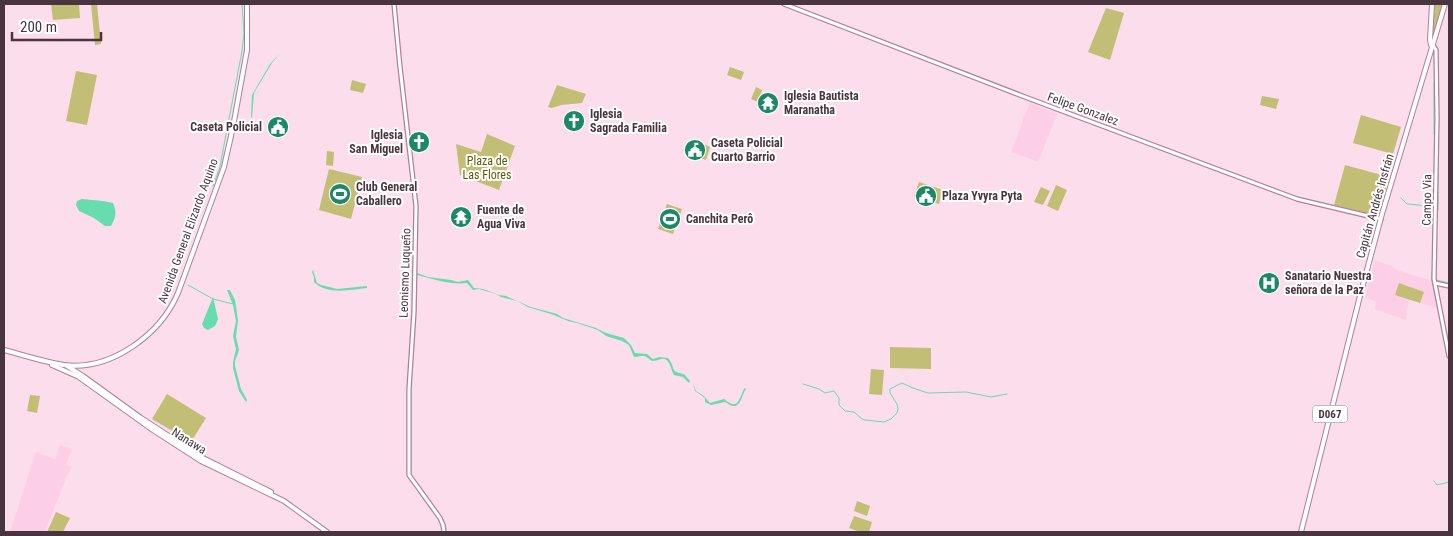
<svg xmlns="http://www.w3.org/2000/svg" width="1453" height="536" font-family="'Roboto Condensed',sans-serif">
<style>
.built{fill:#fccfe7}
.green{fill:#c2be75}
.water{fill:#67dcaf}
.lines{fill:none;stroke-linecap:round;stroke-linejoin:round}
.stream{stroke:#67dcaf;stroke-width:1}
.minor-casing{stroke:#ad8199;stroke-width:5.5}
.major-casing{stroke:#ad8199;stroke-width:6}
.minor{stroke:#fff;stroke-width:3}
.major{stroke:#fff;stroke-width:4}
.labels{text-anchor:middle;stroke-width:4;stroke-linejoin:round;paint-order:stroke}
.shield{fill:#fff;stroke:#7f7279;stroke-width:1}
.shield-label{font-size:11px;font-weight:bold;fill:#48353f}
.poi-label{font-size:12px;font-weight:bold;fill:#48353f;stroke:#fff;text-anchor:start}
.street-label{font-size:12px;fill:#48353f;stroke:#fff}
.park-label{font-size:12px;fill:#5f5a0a;stroke:#fff}
</style>
<rect width="100%" height="100%" fill="#fbddec"/>
<!-- built -->
<g class="built">
<polygon points="1030,103 1057,114 1038,162 1011,152 1023,121 1022,120 1023,116 1025,116"/>
<polygon points="1375,260 1391,266 1397,270 1432,281 1437,308 1409,299 1406,320 1375,309 1376,302 1365,297"/>
<polygon points="60,445 72,449 66,464 72,467 66,478 45,532 10,532 36,452 55,459"/>
</g>
<!-- green -->
<g class="green">
<polygon points="51,4 79,4 80,18 53,20"/>
<polygon points="91,4 97,4 101,44 95,45"/>
<polygon points="1435,4 1443,4 1433,37 1432,36"/>
<polygon points="1106,8 1124,13 1110,60 1088,52"/>
<polygon points="730,67 744,72 741,80 727,75"/>
<polygon points="76,71 97,75 87,125 66,121"/>
<polygon points="352,80 366,84 363,93 350,90"/>
<polygon points="557,85 586,94 582,103 561,105 552,108 548,107"/>
<polygon points="756,87 762,90 758,102 751,99"/>
<polygon points="1262,96 1279,99 1276,109 1260,105"/>
<polygon points="1361,115 1401,127 1393,154 1353,143"/>
<polygon points="487,134 515,146 499,190 460,175 456,144 481,152"/>
<polygon points="692,140 695,140 710,147 706,160 686,153"/>
<polygon points="327,151 334,152 333,166 326,165"/>
<polygon points="1345,165 1389,177 1378,216 1334,205"/>
<polygon points="329,169 362,177 351,219 319,210"/>
<polygon points="919,182 943,190 939,204 914,196"/>
<polygon points="1056,185 1067,190 1058,211 1047,206"/>
<polygon points="1041,187 1050,191 1043,205 1034,202"/>
<polygon points="667,204 682,209 673,234 658,229"/>
<polygon points="1399,283 1424,292 1420,303 1395,295"/>
<polygon points="890,347 931,348 931,369 890,368"/>
<polygon points="871,369 884,370 882,395 869,394"/>
<polygon points="167,394 206,418 191,442 152,419"/>
<polygon points="30,395 40,396 37,413 27,411"/>
<polygon points="857,501 870,506 867,516 854,511"/>
<polygon points="56,512 70,518 63,532 47,532"/>
<polygon points="854,516 872,522 869,532 860,532 849,528"/>
</g>
<!-- water -->
<g class="water">
<polygon points="280,53 272,63 254,93 252,118 251,117 252,95 270,64"/>
<path d="M82,199L103,201L113,203C117,213 116,217 111,226H105L94,218L79,211L76,205L77,201Z"/>
<path d="M313,270L317,283L321,285L337,289L367,286V288C350,290 327,295 314,282V277L312,272Z"/>
<path d="M417,273L428,277L451,280L458,282L468,280L474,288L483,289L499,295L506,296L531,307L557,314L563,318L596,328L606,333L624,338L631,345L635,353L647,354L653,359L659,357L668,358C676,367 669,372 684,374L690,381L689,383L683,377L674,375C670,368 670,357 661,359C658,360 655,361 652,361C643,354 645,356 634,357L629,345L622,341L606,336L598,330L577,323L568,321L554,315L528,307L517,301L501,297L496,294L479,289L473,290L467,283C452,285 436,280 421,276L417,275Z"/>
<polygon points="227,290 230,290 235,300 238,320 236,337 239,350 235,361 235,366 241,389 247,400 246,402 239,391 233,368 233,362 236,349 233,336 236,321 233,305"/>
<polygon points="213,297 218,319 215,326 208,330 204,328 202,324"/>
<path d="M693,384L696,391L704,396L710,403L724,399C727,401 729,403 732,404C740,406 741,392 745,388L746,389C742,394 741,407 733,406C730,406 728,403 725,402L711,405L705,402V398L695,391Z"/>
</g>
<g class="lines">
<!-- stream -->
<g class="stream">
<polyline points="1434,134 1434,83"/>
<polyline points="213,186 220,167 224,145 242,51 244,33 242,4"/>
<polyline points="1401,198 1407,204 1420,205 1430,210 1433,209"/>
<polyline points="1438,210 1438,164"/>
<polyline points="1432,272 1432,280 1438,308"/>
<polyline points="1436,278 1436,280 1449,283"/>
<polyline points="188,285 213,299 233,304"/>
<polyline points="803,384 819,389 825,393 834,391 839,398 839,405 845,411 854,412 862,419 865,420 884,422 891,419 897,413 898,409 897,404 890,393 890,389 902,383 913,388 928,393 966,392 991,397 1007,394"/>
<polyline points="1434,481 1437,485 1449,482"/>
</g>
<!-- minor casing -->
<g class="minor-casing">
<g id="minor">
<polyline points="394,4 400,67 416,206 414,312 409,389 409,475 440,518 443,525 444,532"/>
<polyline points="784,4 1025,97 1297,199 1381,219"/>
<polyline points="1433,45 1436,50 1437,119 1434,279 1449,356"/>
<polyline points="1435,283 1449,286"/>
</g>
</g>
<!-- major casing -->
<g class="major-casing">
<g id="major">
<polyline points="1432,4 1430,40 1431,45 1433,45"/>
<path d="M4,350C23,355 44,362 64,365C111,371 160,335 178,293L224,167L233,127L247,50V4"/>
<polyline points="52,365 79,377 153,430 201,461 284,501 327,532"/>
<polyline points="67,366 83,376 141,418 201,457 271,492"/>
<polyline points="1301,532 1360,296 1382,214 1445,4"/>
</g>
</g>
<!-- minor -->
<use href="#minor" class="minor"/>
<!-- major -->
<use href="#major" class="major"/>
</g>
<!-- icons -->
<defs>
<g id="temple-disc" transform="scale(1.125)"><circle r="9.5" fill="#1c8865" stroke="#fff"/><path d="M0-6L5-2H3V0L6.5 2.5H4V6H1.5V3h-3V6H-4V2.5H-6.5L-3 0V-2H-5Z" fill="#fff"/></g>
<g id="church-disc" transform="scale(1.125)"><circle r="9.5" fill="#1c8865" stroke="#fff"/><path d="M-1.2-6h2.4v3.5h3.3v2.4h-3.3V6h-2.4V-.1h-3.3v-2.4h3.3Z" fill="#fff"/></g>
<g id="civic-disc" transform="scale(1.125)"><circle r="9.5" fill="#1c8865" stroke="#fff"/><path d="M-.6-6.5H3V-4.5H.6V-3L4-1V1h2V6H-6V1h2V-1L-.6-3ZM-1.2 2.5V6h2.4V2.5Z" fill="#fff"/></g>
<g id="stadium-disc" transform="scale(1.125)"><circle r="9.5" fill="#1c8865" stroke="#fff"/><path d="M0-5a6.5 5 0 1 0 0 10a6.5 5 0 1 0 0-10ZM-3.5-1.8h7v3.6h-7Z" fill="#fff"/></g>
<g id="hospital-disc" transform="scale(1.125)"><circle r="9.5" fill="#1c8865" stroke="#fff"/><path d="M-5-5h3v3.5h4V-5h3V5h-3V1.5h-4V5h-3Z" fill="#fff"/></g>
</defs>
<g fill-rule="evenodd">
<use href="#temple-disc" x="768" y="103"/>
<use href="#church-disc" x="574" y="121"/>
<use href="#civic-disc" x="278" y="127"/>
<use href="#church-disc" x="419" y="142"/>
<use href="#civic-disc" x="695" y="150"/>
<use href="#stadium-disc" x="340" y="194"/>
<use href="#civic-disc" x="926" y="196"/>
<use href="#temple-disc" x="461" y="217"/>
<use href="#stadium-disc" x="670" y="219"/>
<use href="#hospital-disc" x="1269" y="283"/>
</g>
<g class="labels">
<!-- shield labels -->
<rect class="shield" x="1312.5" y="405.5" width="35" height="17" rx="4"/>
<g class="shield-label">
<text x="1330" y="418">D067</text>
</g>
<!-- poi labels -->
<g class="poi-label">
<text x="784" y="100">Iglesia Bautista<tspan x="784" dy="14">Maranatha</tspan></text>
<text x="590" y="118">Iglesia<tspan x="590" dy="14">Sagrada Familia</tspan></text>
<text x="262" y="131" text-anchor="end">Caseta Policial</text>
<text x="403" y="139" text-anchor="end">Iglesia<tspan x="403" dy="14">San Miguel</tspan></text>
<text x="711" y="147">Caseta Policial<tspan x="711" dy="14">Cuarto Barrio</tspan></text>
<text x="356" y="191">Club General<tspan x="356" dy="14">Caballero</tspan></text>
<text x="942" y="200">Plaza Yvyra Pyta</text>
<text x="477" y="214">Fuente de<tspan x="477" dy="14">Agua Viva</tspan></text>
<text x="686" y="223">Canchita Perô</text>
<text x="1285" y="280">Sanatario Nuestra<tspan x="1285" dy="14">señora de la Paz</tspan></text>
</g>
<!-- street labels -->
<g class="street-label">
<text transform="translate(1083 109) rotate(20)" y="4">Felipe Gonzalez</text>
<text transform="translate(1427 200) rotate(-89)" y="4">Campo Via</text>
<text transform="translate(1375 206) rotate(-74)" y="4">Capitán Andrés Insfrán</text>
<text transform="translate(188 231) rotate(-70)" y="4">Avenida General Elizardo Aquino</text>
<text transform="translate(405 273) rotate(-88)" y="4">Leonismo Luqueño</text>
<text transform="translate(189 441) rotate(32)" y="4">Nanawa</text>
</g>
<!-- park labels -->
<g class="park-label">
<text x="487" y="165">Plaza de<tspan x="487" dy="14">Las Flores</tspan></text>
</g>
</g>
<!-- border -->
<rect width="1453" height="536" fill="none" stroke="#48353f" stroke-width="10"/>
<!-- scale -->
<path d="M12 32v8h89v-8" fill="none" stroke="#48353f" stroke-width="2.5"/>
<text x="20" y="32" font-size="15" fill="#48353f" stroke="#ffffff" stroke-width="4" paint-order="stroke">200 m</text>
</svg>
